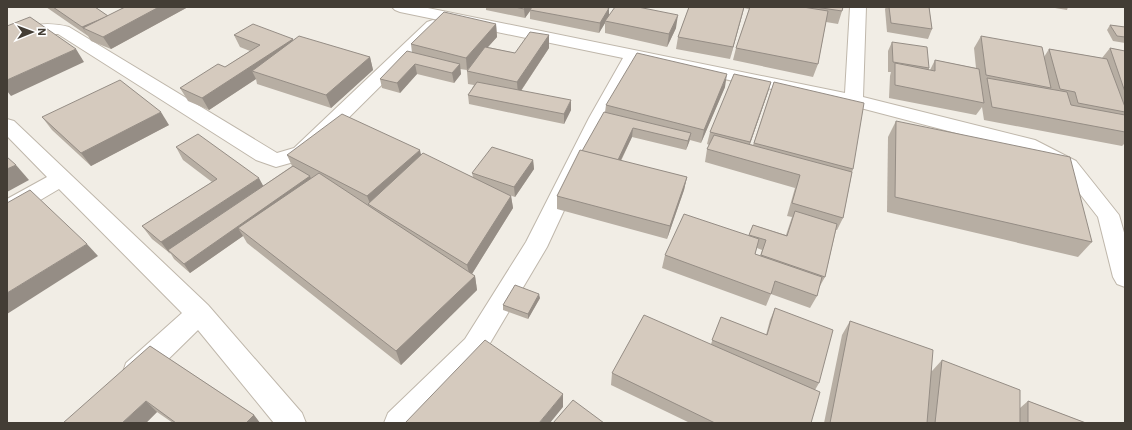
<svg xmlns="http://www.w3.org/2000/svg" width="1132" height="430" font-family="'IBM Plex Sans',sans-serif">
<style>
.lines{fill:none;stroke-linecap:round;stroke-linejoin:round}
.street-casing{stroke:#bfb7ab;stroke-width:2}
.street{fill:#fff;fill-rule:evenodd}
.wall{fill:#b7aea3;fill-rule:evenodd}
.shaded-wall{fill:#958d85}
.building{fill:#d5cabe;stroke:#958d85}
</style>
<rect width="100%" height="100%" fill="#f1ede5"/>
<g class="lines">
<!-- street casing -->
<g class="street-casing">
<g id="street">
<polygon points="392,7 423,7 845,93 850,7 866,7 863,97 1035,140 1076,161 1119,215 1125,236 1125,287 1117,284 1113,277 1098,217 1062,171 1021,150 853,106 638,61 607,118 547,247 483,355 417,423 384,423 388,413 465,339 526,242 589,118 623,58 400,12 395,10"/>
<path d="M433,20L439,22L441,25L439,28L308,158L276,167L256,160L58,34H37L7,44V33C29,25 46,21 69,27L277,153L294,148L427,22Z"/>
<polygon points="7,119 14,121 208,305 302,413 306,423 274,423 198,330 146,381 136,384 126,381 123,372 126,363 182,313 59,189 15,215 7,217 7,199 47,177 7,136"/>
</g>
</g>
<!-- street -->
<use href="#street" class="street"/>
</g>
<!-- wall -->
<g class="wall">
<polygon points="46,7 95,7 108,16 125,7 188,7 111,49 91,41 88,36"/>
<polygon points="486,7 604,7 609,16 645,7 644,8 676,28 667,47 605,33 605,23 599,33 530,19 530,11 525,18 486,10"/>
<polygon points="689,7 843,7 842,11 838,24 826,22 818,64 813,77 733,60 736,48 749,9 744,8 730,59 676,49 678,37"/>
<polygon points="886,7 929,7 932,29 928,39 887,32 885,9"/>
<polygon points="1049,7 1068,7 1067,10"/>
<polygon points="496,24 497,37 488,47 515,53 549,35 549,48 521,91 571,110 564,124 469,104 468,95 474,85 468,84 467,71 467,70 460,69 461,74 454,83 417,74 400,93 382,88 380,79 412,53 411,44"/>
<polygon points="1110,25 1125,27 1125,43 1113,41 1107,30"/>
<polygon points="234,35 293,39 293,40 370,57 373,70 331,108 257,84 256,79 209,110 188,101 180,88 225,67 250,51 240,47"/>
<polygon points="981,36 1044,57 1049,49 1102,58 1110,48 1125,51 1125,143 1122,146 984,120 982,107 976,115 889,98 890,76 891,72 888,72 888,51 892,42 929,68 929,70 930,70 935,60 976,68 974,48"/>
<path d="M771,82L767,95L750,144L753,145L774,82L853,169L852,173L843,218L837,230H836L825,277L820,286H819L817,296L810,308L771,294L766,306L662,268L665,255L749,236L753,225L786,235L792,217L787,216L795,188L705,162L707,149L709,145L707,144L710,132ZM757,248L762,250L760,256L755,254Z"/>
<polygon points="725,87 701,143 690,140 686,150 632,137 621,161 687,177 684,190 667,239 557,209 557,196 605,112 606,105"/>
<polygon points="42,117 169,125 91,166 52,130"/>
<polygon points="896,121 1092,242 1078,257 887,212 888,137"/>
<polygon points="176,147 263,186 292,166 287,155 421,156 473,177 472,173 533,160 534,169 515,197 509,195 511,196 513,208 472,274 475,276 477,290 401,365 247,243 243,236 190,273 174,259 171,254 152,239 142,226 212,182 183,160"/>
<polygon points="540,298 528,319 503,310 503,305"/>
<polygon points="775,308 819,383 815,390 811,423 690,423 611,385 612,373 711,344 721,317 766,335 770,320"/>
<polygon points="850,321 932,371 942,360 1020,408 1028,401 1086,423 824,423 842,335"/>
<polygon points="150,346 254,415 260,423 173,423 157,412 146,423"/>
</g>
<!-- shaded-wall -->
<g class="shaded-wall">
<polygon points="159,7 188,7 111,49 103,37"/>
<polygon points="526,7 533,7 530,10 530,11 525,18 524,9"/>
<polygon points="744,7 743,12 730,59 733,47"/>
<polygon points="609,8 609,17 605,21 605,23 599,33 600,23"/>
<polygon points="678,15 676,28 667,47 669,34"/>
<polygon points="109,16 83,28 88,36 82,27"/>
<polygon points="496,24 497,37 467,70 466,58"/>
<polygon points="549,35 549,48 518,95 517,82"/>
<polygon points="293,39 297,51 252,71 256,79 209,110 202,98"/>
<polygon points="76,49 84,62 11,96 7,91 7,80"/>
<polygon points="370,57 373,70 331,108 326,95"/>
<polygon points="415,64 417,74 400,93 397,83"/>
<polygon points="460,64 461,74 454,83 452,73"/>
<polygon points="727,74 725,87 701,143 704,130"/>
<polygon points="771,82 767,95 746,155 750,142"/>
<polygon points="571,100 571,110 564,124 564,114"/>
<polygon points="161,112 169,125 91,166 81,153"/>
<polygon points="633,128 632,137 616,170 617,161"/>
<polygon points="691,133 689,142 686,150 688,141"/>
<polygon points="420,150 423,163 371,206 367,196"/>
<polygon points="533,160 534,169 515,197 514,187"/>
<polygon points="16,165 29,180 7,192 7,169"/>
<polygon points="310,176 314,186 238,228 243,236 190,273 184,264"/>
<polygon points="687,177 684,190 667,239 670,226"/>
<polygon points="259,178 266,191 168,250 170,254 161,242"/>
<polygon points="511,196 513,208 470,277 467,265"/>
<polygon points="87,244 98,256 7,314 7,293"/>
<polygon points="475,276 477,290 401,365 396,351"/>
<polygon points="539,294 540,298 528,319 528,314"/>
<polygon points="563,394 563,407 550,423 539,423"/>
<polygon points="146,401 157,412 146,423 122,423"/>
<polygon points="254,415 260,423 246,423"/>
</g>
<!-- building -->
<g class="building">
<polygon points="53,7 95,7 108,16 82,27"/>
<polygon points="125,7 159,7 103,37 83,28"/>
<polygon points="515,7 526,7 524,9"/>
<polygon points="532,7 604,7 609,8 600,23 530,10"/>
<polygon points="615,7 638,7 678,15 669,34 605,21"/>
<polygon points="689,7 744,7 733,47 678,37"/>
<polygon points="750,7 803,7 828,11 818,64 736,48"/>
<polygon points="815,7 843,7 842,11"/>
<polygon points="889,7 929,7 932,29 891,23"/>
<polygon points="444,12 496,24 466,58 411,44"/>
<polygon points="30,17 76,49 7,80 7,26"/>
<polygon points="253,24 293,39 202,98 180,88 218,64 225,67 260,45 234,35"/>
<polygon points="1110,25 1125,27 1125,37 1117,36"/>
<polygon points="530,32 549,35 517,82 467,71 485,47 515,53"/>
<polygon points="299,36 370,57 326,95 252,71"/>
<polygon points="981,36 1042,47 1051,88 986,75"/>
<polygon points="892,42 927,47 929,68 893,62"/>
<polygon points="1110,48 1125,51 1125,92"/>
<polygon points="1049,49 1107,59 1125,107 1125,112 1078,103 1075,92 1060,89"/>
<polygon points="407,51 460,64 452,73 415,64 397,83 380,79"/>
<polygon points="637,53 727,74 704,130 606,105"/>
<polygon points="935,60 979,69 984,103 895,85 895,63 935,71"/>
<polygon points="734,74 771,82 750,142 710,132"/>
<polygon points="987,78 1067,92 1071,105 1125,115 1125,132 992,107"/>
<polygon points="120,80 161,112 81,153 42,117"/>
<polygon points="477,82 571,100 564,114 468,95"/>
<polygon points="774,82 864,103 853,169 754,143"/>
<polygon points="604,112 691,133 688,141 633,128 618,160 582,151"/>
<polygon points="342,114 420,150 367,196 287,155"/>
<polygon points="896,121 1070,157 1092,242 895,197"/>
<polygon points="198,134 259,178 161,242 142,226 217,179 176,147"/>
<polygon points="714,135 852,172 843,218 792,203 800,175 707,149"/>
<polygon points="492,147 533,160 514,187 472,173"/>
<polygon points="580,150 687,177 670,226 557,196"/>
<polygon points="423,153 511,196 467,265 368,204"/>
<polygon points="7,157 16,165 7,169"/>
<polygon points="293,166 310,176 184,264 168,250"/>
<polygon points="319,173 475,276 396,351 238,228"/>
<polygon points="30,190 87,244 7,293 7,203"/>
<polygon points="795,211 837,224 825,277 761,255 766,240 749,235 753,225 787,236"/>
<polygon points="684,214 759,239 755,254 822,277 817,296 775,281 771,294 665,255"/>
<polygon points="515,285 539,294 528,314 503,305"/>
<polygon points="775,308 833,330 819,383 712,340 721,317 767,335"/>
<polygon points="644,315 820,392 811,423 715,423 612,373"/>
<polygon points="850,321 933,350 927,423 830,423"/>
<polygon points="485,340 563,394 539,423 405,423"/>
<polygon points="150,346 254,415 246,423 176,423 146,401 122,423 63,423"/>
<polygon points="942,360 1020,390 1020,423 935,423"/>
<polygon points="573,400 604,423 553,423"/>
<polygon points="1028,401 1086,423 1028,423"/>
</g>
<!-- border -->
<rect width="1132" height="430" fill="none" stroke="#433d35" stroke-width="16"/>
<!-- north arrow -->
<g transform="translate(32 32) rotate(89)" stroke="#ffffff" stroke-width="3" paint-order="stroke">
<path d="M0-3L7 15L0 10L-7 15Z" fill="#433d35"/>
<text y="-6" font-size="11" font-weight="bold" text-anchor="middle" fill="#433d35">N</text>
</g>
</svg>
